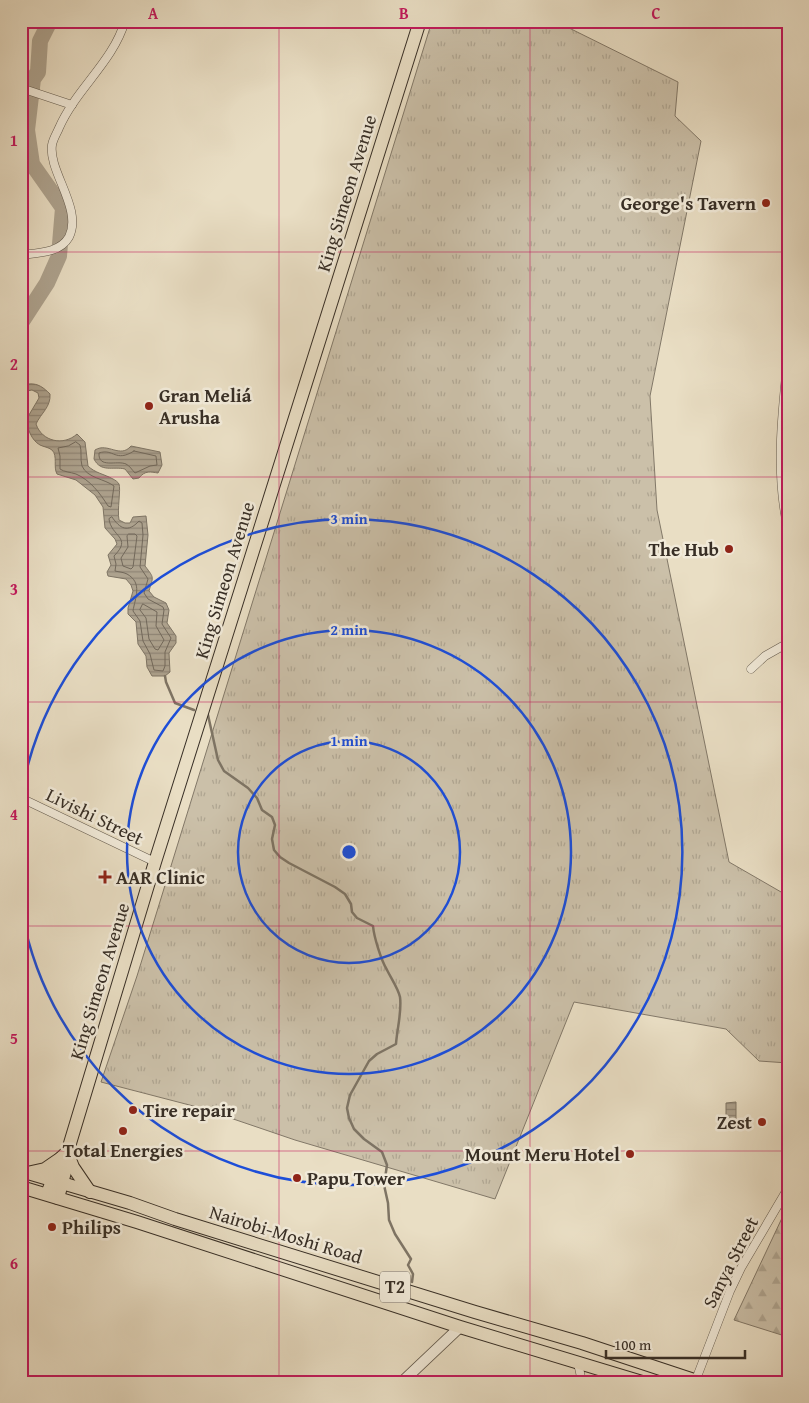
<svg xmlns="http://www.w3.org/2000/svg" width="809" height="1403" font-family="'Gentium Book Plus',serif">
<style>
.grass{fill:url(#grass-tufts);stroke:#827868}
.forest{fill:url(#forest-firs);stroke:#827868}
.water{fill:url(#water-rules);stroke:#7e7464}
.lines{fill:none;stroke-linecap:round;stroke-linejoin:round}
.shore{stroke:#72685a;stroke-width:1}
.stream{stroke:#7e7464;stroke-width:2.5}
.river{stroke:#ada28e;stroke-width:16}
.minor-casing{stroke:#645b4e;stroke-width:9}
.tertiary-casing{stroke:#645b4e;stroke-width:12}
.primary-casing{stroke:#382f26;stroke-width:14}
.trunk-casing{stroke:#382f26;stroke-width:14}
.minor{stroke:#f1ead9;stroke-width:8}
.tertiary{stroke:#f1ead9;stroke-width:10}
.primary{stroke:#e9dec4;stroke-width:12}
.trunk{stroke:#e9dec4;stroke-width:12}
.grid{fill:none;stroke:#c2185b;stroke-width:1;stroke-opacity:0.55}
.ring{fill:none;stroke:#1d4ed8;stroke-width:2.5}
.poi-dot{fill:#8f2418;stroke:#f1ead9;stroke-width:2}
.labels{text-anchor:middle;stroke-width:5;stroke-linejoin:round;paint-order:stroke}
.shield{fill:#f1ead9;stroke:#70675c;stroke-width:1}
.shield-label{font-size:18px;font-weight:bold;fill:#382f26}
.street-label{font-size:19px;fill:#382f26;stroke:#f1ead9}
.poi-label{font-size:19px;font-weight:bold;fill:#382f26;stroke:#f1ead9;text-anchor:start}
.centre{fill:#1d4ed8;stroke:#f1ead9;stroke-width:2.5}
.ring-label{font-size:15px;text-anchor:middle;font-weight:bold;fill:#1d4ed8;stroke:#f1ead9;stroke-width:5;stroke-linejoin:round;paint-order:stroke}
.neatline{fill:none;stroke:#c2185b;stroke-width:2}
.grid-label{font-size:16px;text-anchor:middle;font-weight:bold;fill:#c2185b}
</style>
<defs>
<pattern id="grass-tufts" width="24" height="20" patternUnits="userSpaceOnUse" patternTransform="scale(1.25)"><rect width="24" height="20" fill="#cbc0a9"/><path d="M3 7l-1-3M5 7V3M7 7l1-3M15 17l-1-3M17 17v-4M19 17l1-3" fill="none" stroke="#afa591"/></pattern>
<pattern id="forest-firs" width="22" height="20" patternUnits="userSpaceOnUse" patternTransform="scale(1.25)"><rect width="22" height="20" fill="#cbc0a9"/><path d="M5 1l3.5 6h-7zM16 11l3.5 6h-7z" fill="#afa591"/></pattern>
<pattern id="water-rules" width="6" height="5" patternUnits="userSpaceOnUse" patternTransform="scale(1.25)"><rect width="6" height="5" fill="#ada28e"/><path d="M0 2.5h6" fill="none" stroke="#8e8474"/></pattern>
</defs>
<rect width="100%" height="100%" fill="#e9dec4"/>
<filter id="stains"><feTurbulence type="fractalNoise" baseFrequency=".004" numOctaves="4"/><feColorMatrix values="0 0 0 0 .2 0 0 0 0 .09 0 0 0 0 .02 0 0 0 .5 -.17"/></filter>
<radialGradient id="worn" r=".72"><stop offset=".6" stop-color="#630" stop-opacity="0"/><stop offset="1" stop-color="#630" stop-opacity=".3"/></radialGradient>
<!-- grass -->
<polygon class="grass" points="432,21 555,21 678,82 675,116 701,141 650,396 657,510 729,862 788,896 788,1063 759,1061 726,1029 574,1002 495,1199 295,1140 201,1108 101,1082 137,976"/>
<!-- forest -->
<polygon class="forest" points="782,1218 788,1219 788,1337 734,1320"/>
<!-- water -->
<g class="water">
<path d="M29,384C38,383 44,388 50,394C51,407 41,413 36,424C42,442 64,446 77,434L85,442L88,466C95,473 104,474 113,479C115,480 118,482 119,484C121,489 117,510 119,520L125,523H130L133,517L146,516L148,535L145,566C155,579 153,576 149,591L154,597L166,603L169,610L167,623L176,636V643L169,653L170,672L165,676H152L147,667L146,656L138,644L136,622L128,614V608L133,591L131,585L126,579L108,576L107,572L111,565L108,555L117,544L115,539L105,528L103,507L95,495L76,480L57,474C53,467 58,456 52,450C48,447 44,447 40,445C31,440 28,429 26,420L39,398L38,393L32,390L21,392V385Z"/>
<path d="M131,446L160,452L162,465L158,473C151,472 145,470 139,478L133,479L125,469C113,466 101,473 94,459L95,450C108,442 120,459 131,446Z"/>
<polygon points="736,1102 736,1124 726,1124 726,1103"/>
</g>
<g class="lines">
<!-- shore -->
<g class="shore">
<path d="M76,442L80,445C82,451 80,459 82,466C87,478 105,479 114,486L111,507L108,506C100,493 90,480 76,474C70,472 64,472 60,469V456L58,448L68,446Z"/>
<path d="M134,451L156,456L157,465L150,466L135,473C132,470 130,466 126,464C117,460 98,469 99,453C114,448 115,463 134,451Z"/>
<path d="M112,517C120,529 128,533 139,521L142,523L143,535L140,567L148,579L144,593L148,599L163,607L164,610L162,624L171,638L165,652V666L163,671L154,670L150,654L143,641L140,621L133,611C135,598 143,583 127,574C123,572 119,572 115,571L116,564L114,556C133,537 111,537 109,519Z"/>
<polygon points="129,534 135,534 137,536 133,567 131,569 123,566 121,558 128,547 127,536"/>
<polygon points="143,604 157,612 156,626 164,640 158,650 155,649 149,639 146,618 140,610"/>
</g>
<!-- stream -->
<g class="stream">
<polyline points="165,676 166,682 175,703 194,710"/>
<path d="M208,715L218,760L224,771L248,788L257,798L262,810L272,817L275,825L272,839L274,850L280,857L289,863L335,887L345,894L351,904L352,912L357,918L373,926C374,937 381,960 387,970C391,978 398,988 400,997C402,1012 397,1029 396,1044L377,1054L369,1061L350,1095L347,1108L349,1118L354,1129L364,1139L382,1152L387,1165L384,1185L388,1203L389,1220L395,1234L411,1259L408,1265L413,1274L412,1282"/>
</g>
<!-- river -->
<polyline class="river" points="21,323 47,283 59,256 63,208 32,164 27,130 33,79 38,72 40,41 50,21"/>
<!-- minor casing -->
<g class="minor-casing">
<g id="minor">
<polyline points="21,88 72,105"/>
<path d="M21,255C38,253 60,253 69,237C83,209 48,171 52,145C53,139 57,133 59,128C76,89 113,62 125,21"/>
<path d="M788,357C782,413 775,473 788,529"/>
<polyline points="751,669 765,656 788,643"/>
<polyline points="21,798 155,862"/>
<polyline points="578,1363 582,1382"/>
<polyline points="695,1382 730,1291 741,1268 788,1188"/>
</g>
</g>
<!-- tertiary casing -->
<g class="tertiary-casing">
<polyline id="tertiary" points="402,1382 460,1327"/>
</g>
<!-- primary casing -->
<g class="primary-casing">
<g id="primary">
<polyline points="47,1194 61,1158 65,1154"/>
<polyline points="58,1198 69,1157 68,1150 71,1140 155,862 420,21"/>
</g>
</g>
<!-- trunk casing -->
<g class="trunk-casing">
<g id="trunk">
<polyline points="69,1157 73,1167 90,1192"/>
<polyline points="21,1171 130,1203 175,1219 475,1312 582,1343 700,1382"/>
<polyline points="27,1173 45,1169 61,1158"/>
<polyline points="21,1187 137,1222 460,1327 642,1382"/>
</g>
</g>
<!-- minor -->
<use href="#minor" class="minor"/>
<!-- tertiary -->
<use href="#tertiary" class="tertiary"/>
<!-- primary -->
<use href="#primary" class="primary"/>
<!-- trunk -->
<use href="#trunk" class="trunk"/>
</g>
<!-- grid -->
<path class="grid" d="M279,21V1382M530,21V1382M21,252H788M21,477H788M21,702H788M21,926H788M21,1151H788"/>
<!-- distance rings -->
<g class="ring">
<circle cx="349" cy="852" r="111"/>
<circle cx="349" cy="852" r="222"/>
<path d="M22 791A333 333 0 1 1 22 913"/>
</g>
<!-- markers -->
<g class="poi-dot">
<circle cx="766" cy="203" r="5"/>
<circle cx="149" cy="406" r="5"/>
<circle cx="729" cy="549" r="5"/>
<path d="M102.5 869.5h5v5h5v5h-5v5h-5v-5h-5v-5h5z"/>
<circle cx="133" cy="1110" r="5"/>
<circle cx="762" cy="1122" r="5"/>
<circle cx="123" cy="1131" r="5"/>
<circle cx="630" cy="1154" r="5"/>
<circle cx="297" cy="1178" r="5"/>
<circle cx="52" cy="1227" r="5"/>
</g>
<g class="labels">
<!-- shield labels -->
<rect class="shield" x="380" y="1271.5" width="30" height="31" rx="4"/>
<g class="shield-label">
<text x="395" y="1293">T2</text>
</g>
<!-- street labels -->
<g class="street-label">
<text transform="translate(346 193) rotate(-73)" y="7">King Simeon Avenue</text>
<text transform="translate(224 580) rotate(-73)" y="7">King Simeon Avenue</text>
<text transform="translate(95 816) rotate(26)" y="7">Livishi Street</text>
<text transform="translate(99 981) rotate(-73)" y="7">King Simeon Avenue</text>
<text transform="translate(286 1234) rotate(17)" y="7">Nairobi-Moshi Road</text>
<text transform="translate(730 1262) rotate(-63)" y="7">Sanya Street</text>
</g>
<!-- poi labels -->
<g class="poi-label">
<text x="756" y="210" text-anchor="end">George's Tavern</text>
<text x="159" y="402">Gran Meliá<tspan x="159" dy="22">Arusha</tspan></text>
<text x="719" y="556" text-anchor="end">The Hub</text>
<text x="116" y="884">AAR Clinic</text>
<text x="143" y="1117">Tire repair</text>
<text x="752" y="1129" text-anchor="end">Zest</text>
<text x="123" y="1157" text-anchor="middle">Total Energies</text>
<text x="620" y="1161" text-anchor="end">Mount Meru Hotel</text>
<text x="307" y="1185">Papu Tower</text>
<text x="62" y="1234">Philips</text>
</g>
</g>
<circle cx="349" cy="852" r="8" class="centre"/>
<g class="ring-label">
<text x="349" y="524">3 min</text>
<text x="349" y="635">2 min</text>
<text x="349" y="746">1 min</text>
</g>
<!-- margin -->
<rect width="809" height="1403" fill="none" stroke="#e9dec4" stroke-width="55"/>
<!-- scale -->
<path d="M606 1350v8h139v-8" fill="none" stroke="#382f26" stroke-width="2.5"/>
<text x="614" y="1350" font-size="15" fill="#382f26" stroke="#f1ead9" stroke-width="4" paint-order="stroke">100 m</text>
<rect x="28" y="28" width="754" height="1348" class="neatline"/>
<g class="grid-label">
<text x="153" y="19">A</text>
<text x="404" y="19">B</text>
<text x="656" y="19">C</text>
<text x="14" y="146">1</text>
<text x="14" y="370">2</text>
<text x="14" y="595">3</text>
<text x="14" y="820">4</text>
<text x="14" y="1044">5</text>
<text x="14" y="1269">6</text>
</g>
<rect width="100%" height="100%" filter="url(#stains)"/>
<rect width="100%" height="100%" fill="url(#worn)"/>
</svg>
